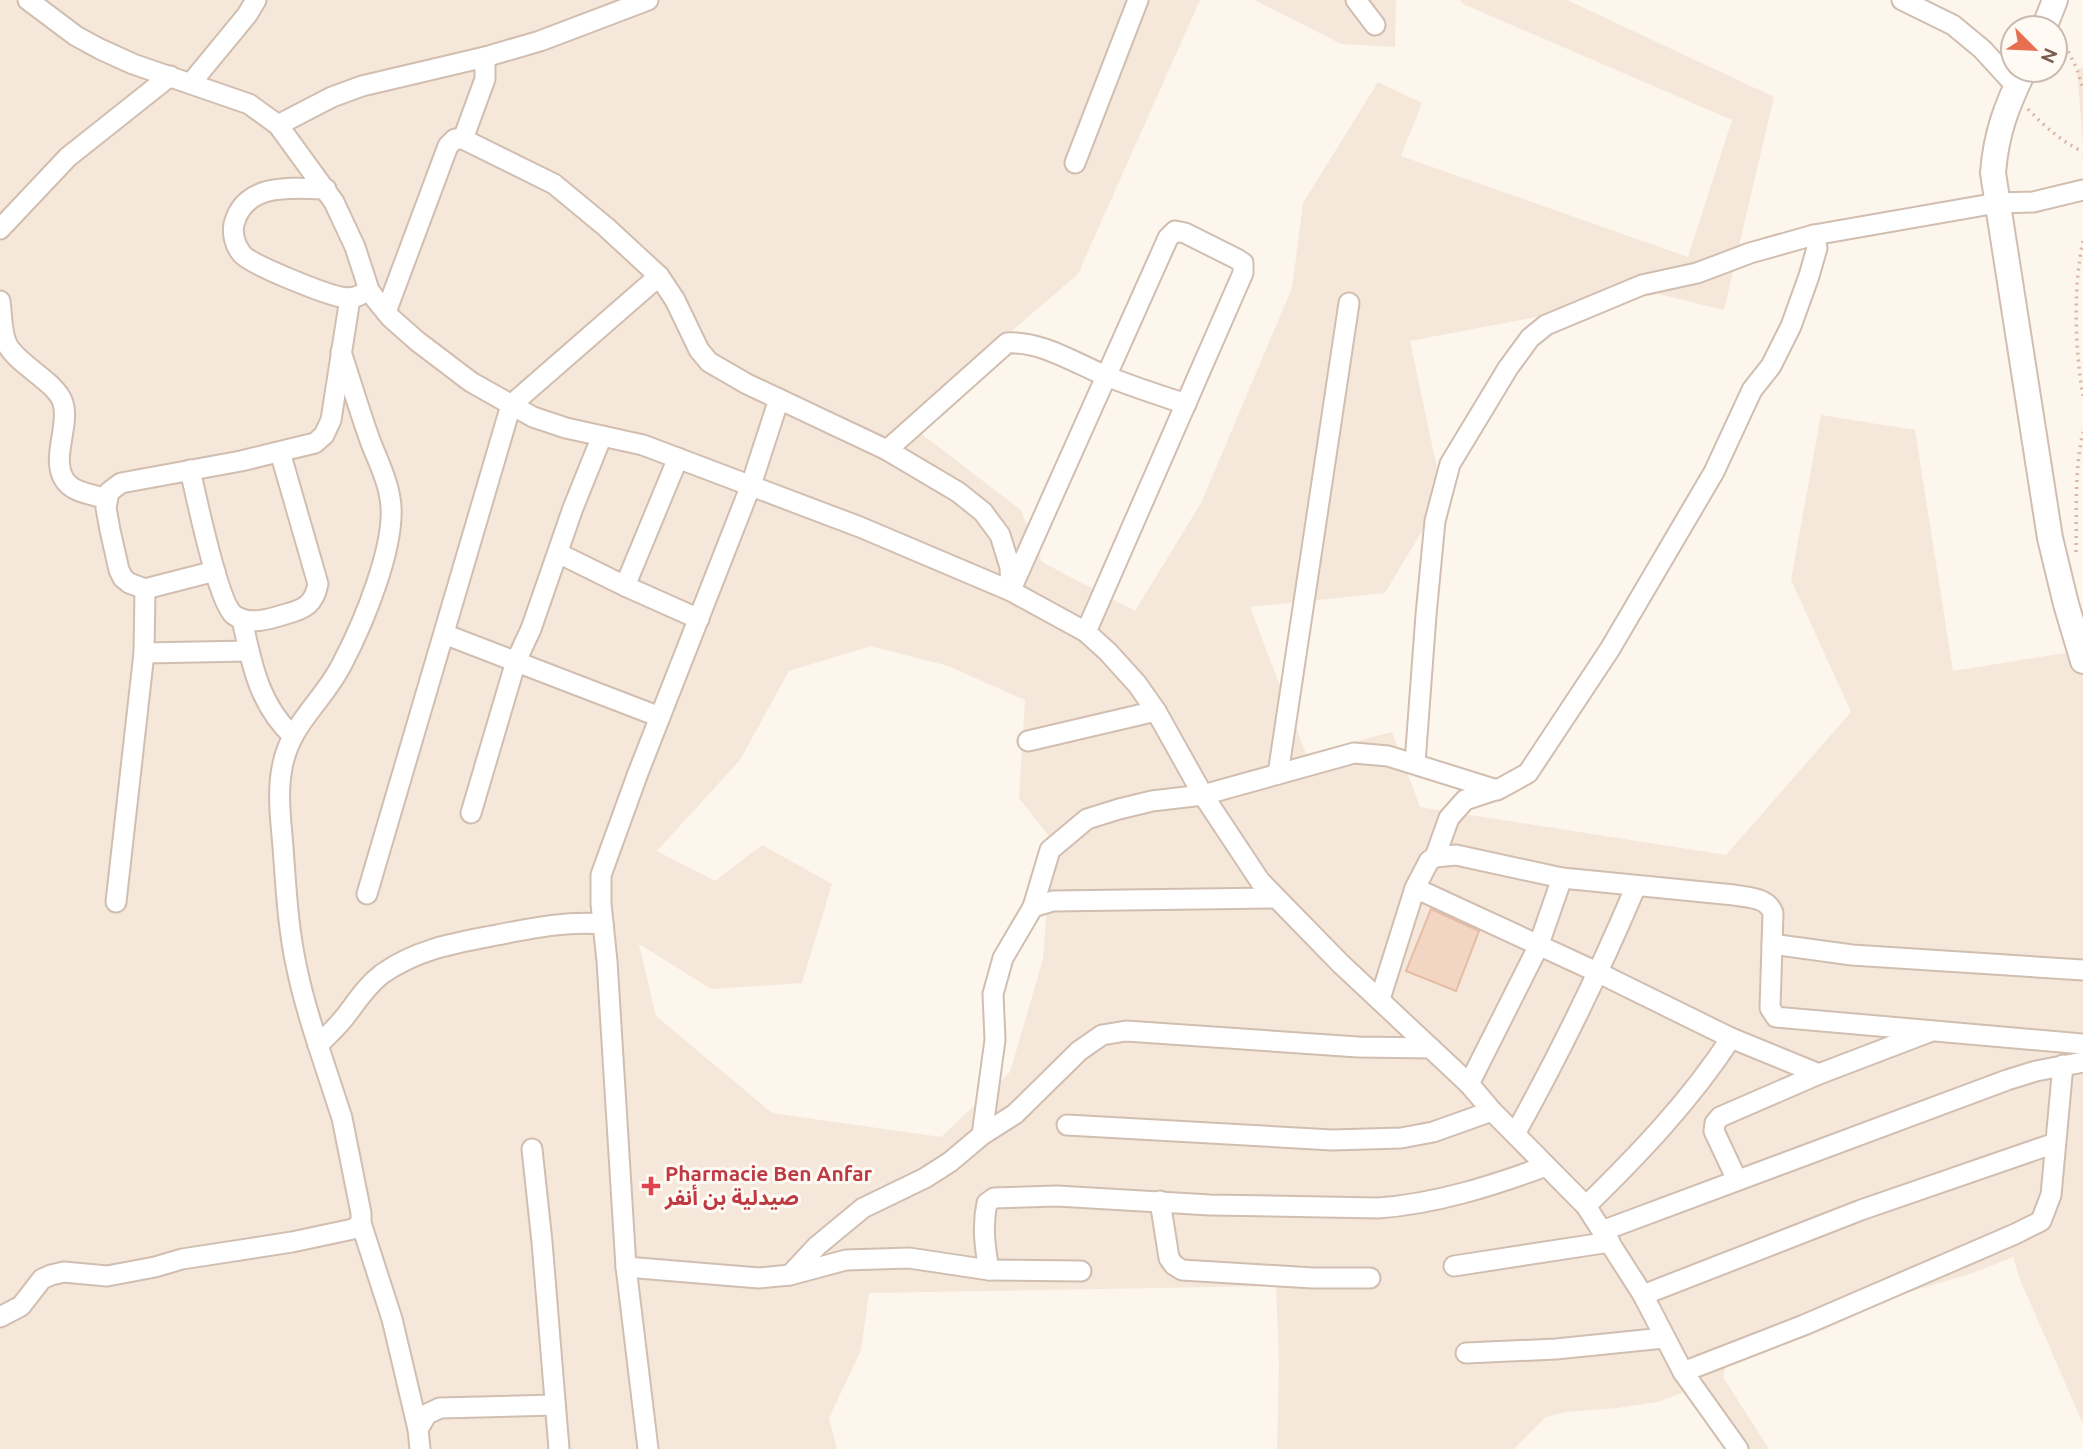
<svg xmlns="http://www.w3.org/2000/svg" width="2083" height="1449" font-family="Ubuntu,'Noto Sans Arabic',sans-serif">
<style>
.residential{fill:#f5e8da;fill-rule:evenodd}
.building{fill:#f3d5c3;stroke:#e6bba3;stroke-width:2}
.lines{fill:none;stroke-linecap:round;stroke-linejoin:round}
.minor-casing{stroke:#d1beb0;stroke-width:23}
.tertiary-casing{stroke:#d1beb0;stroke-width:28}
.path{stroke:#d9b8a5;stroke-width:3.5;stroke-dasharray:2 5;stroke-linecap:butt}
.minor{stroke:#fff;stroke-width:19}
.tertiary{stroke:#fff;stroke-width:24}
.health-dot{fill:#e0444e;stroke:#fffaf3;stroke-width:2.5}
.labels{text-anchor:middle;stroke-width:6;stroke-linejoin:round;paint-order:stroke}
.health-label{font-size:21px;font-weight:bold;fill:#be3a42;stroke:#fffaf3;text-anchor:start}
</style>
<rect width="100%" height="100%" fill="#fdf6ec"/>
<!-- residential -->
<g class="residential">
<path d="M0,0H1200L1078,274L906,422L1021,510L1042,562L1135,611L1201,503L1292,288L1303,203L1378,82L1422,103L1401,156L1688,257L1732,120L1463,4L1460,0H1567L1774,97L1724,310L1658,294L1410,341L1443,496L1385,593L1250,607L1306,754L1392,732L1420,807L1726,855L1851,712L1791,580L1821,415L1915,430L1953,671L2083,650V1424L2019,1277L2013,1257L1973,1273L1903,1294L1817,1333L1727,1363L1723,1377L1769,1449H1735L1695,1388L1658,1402L1617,1408L1566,1412L1546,1417L1514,1449H1277L1279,1365L1276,1286L869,1293L861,1350L829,1418L837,1449H0ZM871,646L948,666L1025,700L1019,798L1052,840L1043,959L1010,1072L941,1137L772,1113L656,1016L639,944L711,989L802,983L832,884L762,845L715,881L657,851L740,760L789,671Z"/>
<polygon points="1255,0 1396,0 1395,47 1341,44"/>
<polygon points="2083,68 2083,147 2077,69"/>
</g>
<!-- building -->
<polygon class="building" points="1431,909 1479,931 1456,991 1406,971"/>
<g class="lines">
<!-- minor casing -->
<g class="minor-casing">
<g id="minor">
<polyline points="28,0 76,36 100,49 133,64 249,104 278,125 334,202 355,247 369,290 377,301 391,318 417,341 471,382 533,417 566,428 643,445 860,527 1011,591 1086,632 1108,652 1137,684 1156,711 1203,795 1260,881 1341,964 1469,1084 1492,1111 1586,1206 1643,1295 1683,1372 1738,1449"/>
<polyline points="1356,0 1375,25"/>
<polyline points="1902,0 1953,25 1982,49 2016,86"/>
<polyline points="191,83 247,15 256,0"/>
<polyline points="278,125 332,97 362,86 485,57 540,41 648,0"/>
<polyline points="463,139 485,79 485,57"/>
<polyline points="1075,163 1138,0"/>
<path d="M326,189C292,188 245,182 234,224C232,234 235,246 242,254C251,265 325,294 341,297C349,299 355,298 362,294"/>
<polyline points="0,229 68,157 170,76"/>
<path d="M0,301C2,314 1,332 7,344C16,364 57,382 63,403C70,425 51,458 64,479C72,493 92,494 107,499"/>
<polyline points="386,312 448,146 455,139 463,139 554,184 606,227 659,276 675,300 699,350 709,362 747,384 887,450 958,492 983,512 1000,535 1010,567 1011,591"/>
<path d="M887,450L1007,343C1041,341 1073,362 1104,375C1130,386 1159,395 1186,404"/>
<polyline points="678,458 625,586 699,619"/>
<path d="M190,470C196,495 218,603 234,615C249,626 270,619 286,614C305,609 314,604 318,584L280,452"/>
<polyline points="558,553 625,586"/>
<polyline points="215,571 145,589 129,583 123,578 119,570 110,530 106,508 109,492 121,483 241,461 315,443 324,435 331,420 350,298"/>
<polyline points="1012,587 1168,238 1175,231 1185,233 1237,259 1243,263 1243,273 1086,632"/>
<path d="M242,619C251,662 259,705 293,736"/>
<polyline points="444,634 660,717"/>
<polyline points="144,653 249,651"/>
<polyline points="1028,741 1156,711"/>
<polyline points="1415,763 1426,615 1435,521 1450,464 1508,368 1530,338 1546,325 1642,285 1697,273 1750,253 1814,235 1997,203 2033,202 2083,190"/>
<polyline points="1278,774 1349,303"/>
<polyline points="471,813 516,661 531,629 573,508 602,436"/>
<polyline points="1435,857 1449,818 1465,800 1501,788 1528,773 1610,649 1714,472 1752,390 1771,366 1791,326 1809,276 1817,248 1814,235"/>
<path d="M1415,888L1429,861L1435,857L1456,855L1562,878L1734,895C1749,898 1767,897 1773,913L1770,1008L1776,1017L2083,1044"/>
<polyline points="367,894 511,405 659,276"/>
<polyline points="116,902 144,653 145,589"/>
<polyline points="1033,907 1050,850 1087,819 1119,809 1152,801 1203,795 1354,753 1388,756 1497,790"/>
<polyline points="1772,944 1852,955 2083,970"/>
<polyline points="1380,999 1415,888 1599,973 1731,1038 1819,1074"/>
<path d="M318,1045C310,1020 302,994 297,969C288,929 286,888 283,847C281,822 277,794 282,768C290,723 323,702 342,664C363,624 398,542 390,498C387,478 378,461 371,443C360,413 351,382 341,352"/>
<polyline points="1469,1084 1538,947 1562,878"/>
<polyline points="1067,1125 1332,1140 1401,1138 1433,1132 1492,1111"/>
<path d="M1515,1134C1560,1053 1600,971 1636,886"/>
<polyline points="982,1135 995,1040 993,994 1003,958 1033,907 1053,901 1275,898"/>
<polyline points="532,1149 542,1242 559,1449"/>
<polyline points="1737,1180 1714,1131 1715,1123 1720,1117 1819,1074 1929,1032"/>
<polyline points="1160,1201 1169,1258 1174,1265 1182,1270 1313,1278 1370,1278"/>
<path d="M1586,1206C1639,1154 1690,1101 1731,1038"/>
<polyline points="361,1223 392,1319 418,1429 420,1449"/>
<polyline points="1602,1231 2007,1080 2036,1071 2083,1062"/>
<polyline points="1454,1266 1610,1242"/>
<polyline points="626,1267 759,1278 790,1275 846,1260 909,1258 989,1270 1081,1271"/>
<path d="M989,1270C985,1248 982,1226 987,1203L994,1198L1057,1196L1210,1205L1378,1208C1435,1204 1492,1186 1546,1166"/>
<polyline points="790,1275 817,1246 863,1208 925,1178 950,1162 982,1135 1015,1114 1079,1051 1102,1035 1126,1031 1358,1047 1431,1048"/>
<polyline points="1643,1295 1861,1210 2055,1143"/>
<path d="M0,1317L21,1306L42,1279L51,1275L64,1272L107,1276L155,1267L182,1259L292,1242L353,1229L361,1223V1213L342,1118L318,1045C327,1036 336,1028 344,1018C356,1003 366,986 382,974C417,949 455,943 497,935C533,928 566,921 603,924"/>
<polyline points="1466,1353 1556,1349 1664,1338"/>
<polyline points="1683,1372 1804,1325 2015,1234 2041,1221 2051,1195 2063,1065"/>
<polyline points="418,1429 427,1414 440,1408 555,1405"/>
<polyline points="648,1449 626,1267 607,961 601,904 601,875 638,773 751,485 779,399"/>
</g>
</g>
<!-- tertiary casing -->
<g class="tertiary-casing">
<g id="tertiary">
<polyline points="2044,28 2055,0"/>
<path d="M2024,70C2007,105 1996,133 1993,173L2050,538L2066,604L2083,661"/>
</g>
</g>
<!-- path -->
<g class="path">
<polyline points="2062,39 2077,69 2083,89"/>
<path d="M2028,109C2045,127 2061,141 2083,152"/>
<path d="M2083,241C2073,286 2075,351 2083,396"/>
<path d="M2076,552C2077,512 2074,472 2083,432"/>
</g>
<!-- minor -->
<use href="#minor" class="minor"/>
<!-- tertiary -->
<use href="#tertiary" class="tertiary"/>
</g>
<!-- markers -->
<path class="health-dot" d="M647.5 1175.5h7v7h7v7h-7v7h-7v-7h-7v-7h7z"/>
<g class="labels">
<!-- health labels -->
<g class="health-label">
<text x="665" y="1181">Pharmacie Ben Anfar<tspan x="665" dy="24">صيدلية بن أنفر</tspan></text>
</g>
</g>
<!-- north arrow -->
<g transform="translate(2034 49) rotate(114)"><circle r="33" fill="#fffaf3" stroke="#cabbb1" stroke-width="2"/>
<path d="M0-5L12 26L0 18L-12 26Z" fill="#e76f51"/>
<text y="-10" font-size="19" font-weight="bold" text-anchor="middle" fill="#7a5c4d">N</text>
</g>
</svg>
